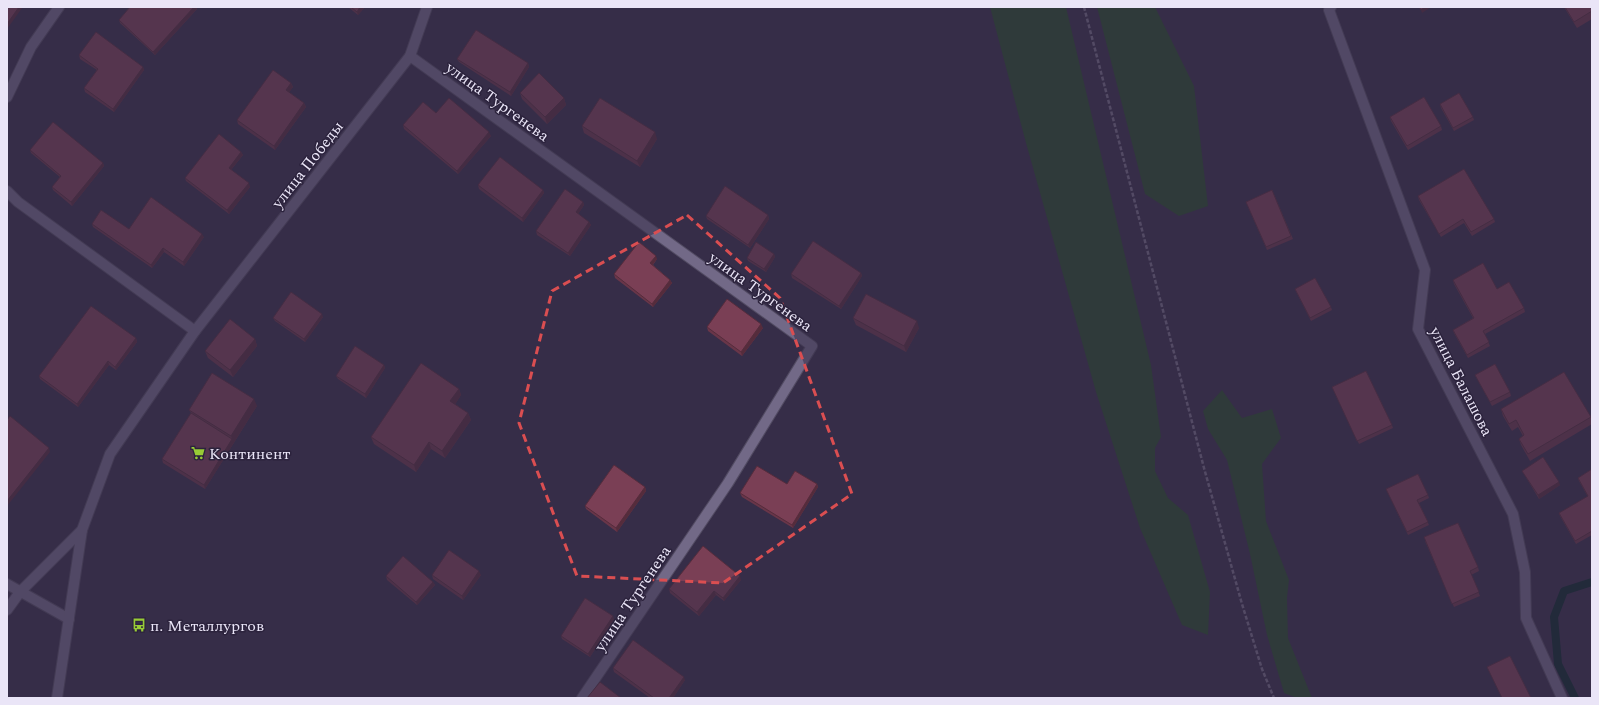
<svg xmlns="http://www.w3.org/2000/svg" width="1599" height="705" font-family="Spectral,serif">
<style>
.green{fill:#274929}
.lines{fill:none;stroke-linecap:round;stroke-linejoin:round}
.stream{stroke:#092729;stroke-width:8}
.minor-casing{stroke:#524b62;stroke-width:12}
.path{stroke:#756e86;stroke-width:2.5;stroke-dasharray:4 2;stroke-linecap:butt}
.minor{stroke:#726987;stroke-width:10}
.wall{fill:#693649}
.shaded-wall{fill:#552c3c}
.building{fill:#7a3f55;stroke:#552c3c}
.marked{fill:none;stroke:#da4e51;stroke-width:3;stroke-dasharray:8 5;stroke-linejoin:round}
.labels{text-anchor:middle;stroke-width:3;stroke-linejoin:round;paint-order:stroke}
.street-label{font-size:16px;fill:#eae5f7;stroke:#2c233d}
.poi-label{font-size:16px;fill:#eae5f7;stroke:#2c233d;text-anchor:start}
</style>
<rect width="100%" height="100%" fill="#362d48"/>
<!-- green -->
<g class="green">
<polygon points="990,7 1066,7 1151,365 1161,437 1155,448 1155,471 1168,498 1188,515 1210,592 1208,635 1182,625 1140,528 1096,392 1026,143"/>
<polygon points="1097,7 1155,7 1194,86 1208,206 1179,216 1145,194"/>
<polygon points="1222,390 1242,418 1272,409 1281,438 1262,464 1266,521 1289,580 1287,598 1288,638 1312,698 1297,698 1284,693 1267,635 1250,554 1227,460 1208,429 1203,411"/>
</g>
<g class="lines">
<!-- stream -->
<polyline class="stream" points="1575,698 1558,664 1554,617 1564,591 1592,582"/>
<!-- minor casing -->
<g class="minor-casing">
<g id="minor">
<polyline points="1331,7 1329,10 1425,270 1418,329 1513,514 1525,572 1526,618 1562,698"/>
<polyline points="410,56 812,346 728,483 582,698"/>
<polyline points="7,97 31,47 59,7"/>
<polyline points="7,191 18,202 195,331"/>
<polyline points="7,584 69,619"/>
<polyline points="7,610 20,592 82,530 110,454 195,331 410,56 427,7"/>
<polyline points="57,698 82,530"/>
</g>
</g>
<!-- path -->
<polyline class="path" points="1084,7 1204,468 1242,604 1262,669 1274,698"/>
<!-- minor -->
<use href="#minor" class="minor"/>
</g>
<!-- wall -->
<g class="wall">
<polygon points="130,7 196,7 197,9 155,55 120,23 119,20"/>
<polygon points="348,7 365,7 358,15"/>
<polygon points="1564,7 1592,7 1592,19 1577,28"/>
<polygon points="79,55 143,67 144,70 114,112 85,92 84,88 97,70 80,59"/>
<polygon points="457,59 528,63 529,67 511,96 459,62"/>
<polygon points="291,83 293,87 289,92 304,103 306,107 275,150 238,124 237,120"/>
<polygon points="520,93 564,98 566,105 547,124 522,99"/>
<polygon points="1440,104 1473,117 1474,120 1454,131 1441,108"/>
<polygon points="436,113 491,136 458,174 404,129 403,125"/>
<polygon points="1390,117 1441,126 1442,130 1408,150 1391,121"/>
<polygon points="582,126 657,139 640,167 584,133"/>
<polygon points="30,150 103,163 104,166 72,206 53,190 52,187 60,177 31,153"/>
<polygon points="241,152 243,155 231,170 250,187 229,214 186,181 185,178"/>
<polygon points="478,185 543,190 544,193 523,222 479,189"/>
<polygon points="1272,190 1293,239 1267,250 1246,202"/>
<polygon points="1418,196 1494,219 1495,222 1472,236 1464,223 1441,237 1419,200"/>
<polygon points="583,202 584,205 578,214 589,222 591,225 570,256 537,235 536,231"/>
<polygon points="768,215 769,219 750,248 707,219 706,216"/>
<polygon points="92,224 129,229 204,237 184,266 164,252 152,268 93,227"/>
<polygon points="774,254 775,257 766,272 748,261 747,258"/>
<polygon points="657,259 653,265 670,280 672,283 653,307 615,278 614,274"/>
<polygon points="861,273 862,276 841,309 792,278 791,274"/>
<polygon points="1453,280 1497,289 1524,308 1525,312 1485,334 1490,346 1468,358 1454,333 1453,330 1473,318 1454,284"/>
<polygon points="1295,289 1331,307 1332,310 1311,321"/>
<polygon points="323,317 305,342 275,321 273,318"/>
<polygon points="853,318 919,328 906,352 856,325"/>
<polygon points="707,327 763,328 742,356 708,331"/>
<polygon points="136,338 137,342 116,370 109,365 78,407 40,379 39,376"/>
<polygon points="255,339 257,346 233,377 208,358 205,351"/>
<polygon points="384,365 385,368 366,398 338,379 336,376"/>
<polygon points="1475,375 1510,392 1511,396 1492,406"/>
<polygon points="1332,387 1392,425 1393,428 1359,444"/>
<polygon points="459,389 461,395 455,404 468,413 471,420 445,458 431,449 416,472 374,444 371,437"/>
<polygon points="257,406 205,489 163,463 162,459 191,413 189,410"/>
<polygon points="1501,409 1591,417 1592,420 1592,424 1530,461 1521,445 1519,439 1523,436 1518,427 1512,431 1503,416"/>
<polygon points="1592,469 1592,535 1576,544 1560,516 1559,513 1588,497 1579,481 1578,478"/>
<polygon points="1522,471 1560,485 1539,499 1524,474"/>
<polygon points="787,484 817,484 818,487 793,528 742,497 740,493"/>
<polygon points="645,487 646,491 617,532 586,509 585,506"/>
<polygon points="1386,489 1428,495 1429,498 1419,503 1429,525 1408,535"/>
<polygon points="1425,541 1478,567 1479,571 1471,575 1480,596 1454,607"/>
<polygon points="432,575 481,575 463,600 433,579"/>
<polygon points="386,576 433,582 435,585 417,605 387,580"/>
<polygon points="741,580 724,601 716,595 699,616 670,593 669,589"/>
<polygon points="614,619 590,657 562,639 561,636"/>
<polygon points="613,668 685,680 673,698 650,698 614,672"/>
</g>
<!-- shaded-wall -->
<g class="shaded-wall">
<polygon points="19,7 22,7 22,8 7,29 7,24"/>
<polygon points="194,7 196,7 197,9 155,55 153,52"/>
<polygon points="360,7 365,7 358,15 357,12"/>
<polygon points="1425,7 1431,7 1422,13 1421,10"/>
<polygon points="528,63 529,67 511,96 510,92"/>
<polygon points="143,67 144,70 114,112 113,109"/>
<polygon points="291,83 293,87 288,94 286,90"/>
<polygon points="564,98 566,105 547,124 545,117"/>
<polygon points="304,103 306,107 275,150 274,146"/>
<polygon points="489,132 491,136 458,174 457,171"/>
<polygon points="655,132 657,139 640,167 637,161"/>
<polygon points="241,152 243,155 230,171 229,168"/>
<polygon points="103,163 104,166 72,206 71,202"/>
<polygon points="249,183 250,187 229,214 227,210"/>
<polygon points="543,190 544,193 523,222 522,218"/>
<polygon points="583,202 584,205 577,216 576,212"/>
<polygon points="768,215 769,219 750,248 748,245"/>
<polygon points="589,222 591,225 570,256 568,253"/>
<polygon points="202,234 204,237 184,266 183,262"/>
<polygon points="163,248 164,252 152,268 151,265"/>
<polygon points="774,254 775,257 766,272 764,269"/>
<polygon points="656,256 657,259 651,267 650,263"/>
<polygon points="861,273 862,276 841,309 839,306"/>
<polygon points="670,280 672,283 653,307 652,304"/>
<polygon points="322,314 323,317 305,342 304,339"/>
<polygon points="917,321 919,328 906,352 904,346"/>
<polygon points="761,324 763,328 742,356 741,352"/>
<polygon points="136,338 137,342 116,370 115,367"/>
<polygon points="255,339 257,346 233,377 230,370"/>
<polygon points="108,361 109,365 78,407 77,404"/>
<polygon points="384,365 385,368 366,398 365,394"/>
<polygon points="459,389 461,395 453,408 450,401"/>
<polygon points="254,399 257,406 205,489 204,485 232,439 231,436"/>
<polygon points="468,413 471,420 445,458 442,451"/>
<polygon points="429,442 431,449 416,472 414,465"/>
<polygon points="49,448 50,452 7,506 7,501"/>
<polygon points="1559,482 1560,485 1539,499 1538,495"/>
<polygon points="817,484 818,487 793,528 792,525"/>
<polygon points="645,487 646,491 617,532 616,528"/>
<polygon points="479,571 481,575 463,600 462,596"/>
<polygon points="740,576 741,580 724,601 723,598"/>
<polygon points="433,582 435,585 417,605 416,602"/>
<polygon points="714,591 716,595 699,616 697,612"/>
<polygon points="613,616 614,619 590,657 588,654"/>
<polygon points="684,677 685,680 673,698 669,698"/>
</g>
<!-- building -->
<g class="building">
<polygon points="7,7 19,7 7,24"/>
<polygon points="130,7 194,7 153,52 119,20"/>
<polygon points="351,7 360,7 357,12"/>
<polygon points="1419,7 1425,7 1421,10"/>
<polygon points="1565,7 1592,7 1592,11 1574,22"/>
<polygon points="476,30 528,63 510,92 457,59"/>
<polygon points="96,32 143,67 113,109 84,88 98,69 79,55"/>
<polygon points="273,70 291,83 286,90 304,103 274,146 237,120"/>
<polygon points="539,73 564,98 545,117 520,93"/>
<polygon points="1459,93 1473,117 1453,128 1440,104"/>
<polygon points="1424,97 1441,126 1407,146 1390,117"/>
<polygon points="449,98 489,132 457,171 403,125 423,102 436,113"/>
<polygon points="600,98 655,132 637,161 582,126"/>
<polygon points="53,122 103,163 71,202 52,187 61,176 30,150"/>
<polygon points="219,134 241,152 229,168 249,183 227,210 185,178"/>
<polygon points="500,157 543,190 522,218 478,185"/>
<polygon points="1464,169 1494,219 1471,232 1463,219 1439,234 1418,196"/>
<polygon points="725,186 768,215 748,245 706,216"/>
<polygon points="565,189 583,202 576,212 589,222 568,253 536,231"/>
<polygon points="1272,190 1291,236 1266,247 1246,202"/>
<polygon points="151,197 202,234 183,262 163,248 151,265 92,224 101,210 129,229"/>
<polygon points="813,241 861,273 839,306 791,274"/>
<polygon points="639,242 656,256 650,263 670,280 652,304 614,274"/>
<polygon points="756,242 774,254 764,269 747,258"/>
<polygon points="1483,263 1497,289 1509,282 1524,308 1483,331 1489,342 1467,355 1453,330 1474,318 1453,280"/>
<polygon points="1315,278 1331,307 1310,318 1295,289"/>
<polygon points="291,292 322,314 304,339 273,318"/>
<polygon points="866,294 917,321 904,346 853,318"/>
<polygon points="727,299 761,324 741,352 707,327"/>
<polygon points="91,306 136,338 115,367 108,361 77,404 39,376"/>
<polygon points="230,319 255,339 230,370 205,351"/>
<polygon points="355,346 384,365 365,394 336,376"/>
<polygon points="421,363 459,389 450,401 468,413 442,451 429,442 414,465 371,437"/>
<polygon points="1495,364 1510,392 1490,402 1475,375"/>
<polygon points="1366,371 1392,425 1357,441 1332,387"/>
<polygon points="1564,372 1591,417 1528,454 1519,439 1524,435 1516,420 1509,424 1501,409"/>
<polygon points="212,373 254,399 231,436 189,410"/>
<polygon points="191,413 232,439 204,485 162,459"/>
<polygon points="10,416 49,448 7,501 7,420"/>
<polygon points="1543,457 1559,482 1538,495 1522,471"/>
<polygon points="614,465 645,487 616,528 585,506"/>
<polygon points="757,466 787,484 795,471 817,484 792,525 740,493"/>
<polygon points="1592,469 1592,531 1575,541 1559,513 1588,496 1578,478"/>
<polygon points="1418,474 1428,495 1417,500 1428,522 1407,532 1386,489"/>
<polygon points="1458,523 1478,567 1470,571 1479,592 1452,604 1424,537"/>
<polygon points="703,546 740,576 723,598 714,591 697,612 669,589"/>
<polygon points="449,550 479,571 462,596 432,575"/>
<polygon points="403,556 433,582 416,602 386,576"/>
<polygon points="585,598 613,616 588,654 561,636"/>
<polygon points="633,640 684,677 669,698 654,698 613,668"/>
<polygon points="1510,656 1531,698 1502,698 1487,667"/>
<polygon points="600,682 621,698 587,698"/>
</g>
<!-- marked area -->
<path d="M0 0H1599V705H0ZM687,215L780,298L852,494L723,583L577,576L519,423L552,291Z" fill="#362d48" fill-opacity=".55" fill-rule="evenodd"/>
<path class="marked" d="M687,215L780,298L852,494L723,583L577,576L519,423L552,291Z"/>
<!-- icons -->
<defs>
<g id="supermarket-bare" transform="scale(1.08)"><path d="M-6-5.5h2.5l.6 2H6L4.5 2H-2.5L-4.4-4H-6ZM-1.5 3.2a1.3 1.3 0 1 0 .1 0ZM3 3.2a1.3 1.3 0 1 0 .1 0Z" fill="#98cb36" stroke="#2c233d" stroke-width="2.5" paint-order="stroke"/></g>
<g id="bus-bare" transform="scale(1.08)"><path d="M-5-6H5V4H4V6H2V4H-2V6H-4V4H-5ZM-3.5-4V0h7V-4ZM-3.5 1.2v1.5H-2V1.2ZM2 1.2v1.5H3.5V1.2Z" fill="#98cb36" stroke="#2c233d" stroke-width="2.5" paint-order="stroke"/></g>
</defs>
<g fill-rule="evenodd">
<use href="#supermarket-bare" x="198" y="453"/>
<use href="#bus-bare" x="139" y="625"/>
</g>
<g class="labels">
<!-- street labels -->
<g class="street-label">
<text transform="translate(498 101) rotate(36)" y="6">улица Тургенева</text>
<text transform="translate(307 164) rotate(-52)" y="6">улица Победы</text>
<text transform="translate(761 291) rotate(36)" y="6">улица Тургенева</text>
<text transform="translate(1462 381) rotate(63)" y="6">улица Балашова</text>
<text transform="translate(632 598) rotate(-56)" y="6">улица Тургенева</text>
</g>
<!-- poi labels -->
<g class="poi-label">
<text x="209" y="459">Континент</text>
<text x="150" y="631">п. Металлургов</text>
</g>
</g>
<!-- border -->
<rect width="1599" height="705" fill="none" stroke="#eae5f7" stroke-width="16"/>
</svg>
